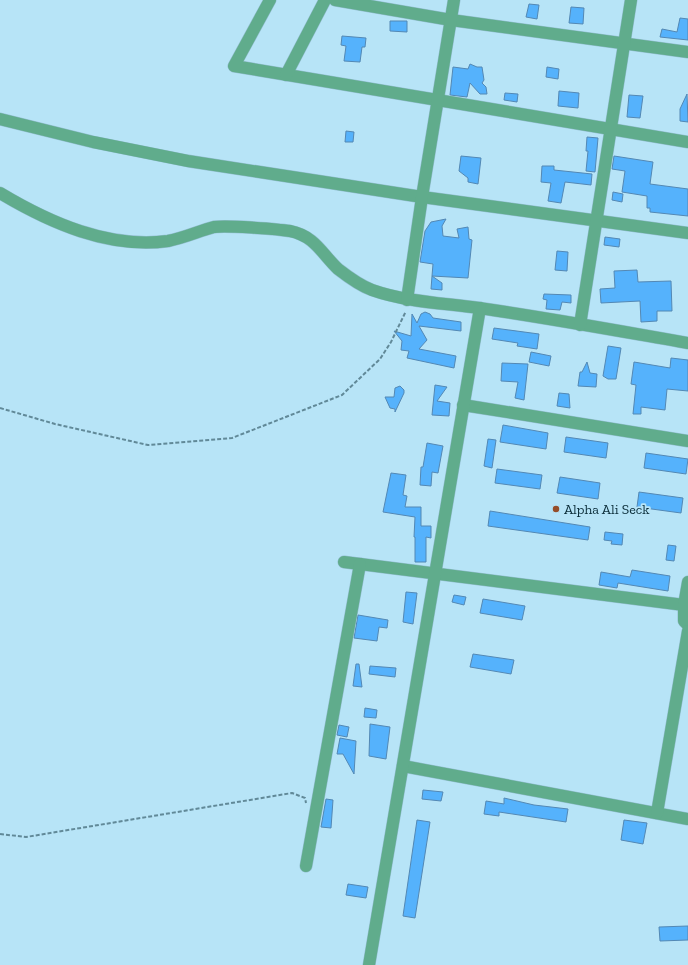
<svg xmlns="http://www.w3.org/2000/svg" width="688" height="965" font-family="'Zilla Slab',serif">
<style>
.building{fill:#55b2fc;stroke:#5388b4}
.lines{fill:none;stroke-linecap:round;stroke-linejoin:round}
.minor-casing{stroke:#94bfd1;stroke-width:13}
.path{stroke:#618998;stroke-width:2;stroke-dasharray:4 2;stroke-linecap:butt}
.minor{stroke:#60ac8c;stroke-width:12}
.poi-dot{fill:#954d29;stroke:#b7e4f7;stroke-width:1.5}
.labels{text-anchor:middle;stroke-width:3.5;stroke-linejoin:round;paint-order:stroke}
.poi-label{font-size:14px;fill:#092b37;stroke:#b7e4f7;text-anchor:start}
</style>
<rect width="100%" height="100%" fill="#b7e4f7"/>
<!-- building -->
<g class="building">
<polygon points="529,4 539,5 537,19 526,17"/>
<polygon points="571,7 584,8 583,24 569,23"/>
<polygon points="680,18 688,19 688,40 660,37 662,29 677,32"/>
<polygon points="390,21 407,21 407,32 390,31"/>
<polygon points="342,36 366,38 365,47 362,47 360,62 344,61 346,46 341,45"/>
<polygon points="470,64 477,67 482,67 484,80 482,83 486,87 487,94 480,94 470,83 467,97 450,95 453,67 468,69"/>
<polygon points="547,67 559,69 558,79 546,77"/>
<polygon points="559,91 579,93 578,108 558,106"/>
<polygon points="505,93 518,94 517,102 504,100"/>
<polygon points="687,94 688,122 680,121 680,109"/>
<polygon points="629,95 643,96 640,118 627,117"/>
<polygon points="346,131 354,132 353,142 345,142"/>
<polygon points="587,137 598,138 595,172 586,171 588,151 586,151"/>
<polygon points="461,156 481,158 478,184 468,182 468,178 459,171"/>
<polygon points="614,156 653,162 650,184 688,189 688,216 650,212 650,208 647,208 647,196 622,192 625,171 612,169"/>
<polygon points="542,166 554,166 554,170 592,174 591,185 565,182 561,203 548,201 551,183 541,182"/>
<polygon points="613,192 623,194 622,202 612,200"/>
<polygon points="446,219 442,226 443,236 459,238 457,229 468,227 469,239 472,240 468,278 432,276 433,264 420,262 425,231 431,222"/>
<polygon points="605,237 620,239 619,247 604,245"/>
<polygon points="557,251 568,252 567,271 555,270"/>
<polygon points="637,270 638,282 671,281 672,311 657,311 657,321 641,322 640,301 601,303 600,289 615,288 614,271"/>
<polygon points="432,276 442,283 442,290 431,289"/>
<polygon points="544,294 571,295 571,303 562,302 560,310 546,309 547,300 543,299"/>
<polygon points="425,312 430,314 433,318 461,322 461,331 419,326 427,340 419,349 456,356 454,368 407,358 409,351 401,350 402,341 394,331 411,336 412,314 417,323 421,314"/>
<polygon points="494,328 539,334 537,349 517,346 518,343 492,339"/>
<polygon points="608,346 621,348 616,379 608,379 603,376"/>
<polygon points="531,352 551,356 549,366 529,362"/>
<polygon points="671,358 688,360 688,391 667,389 665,410 641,407 641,414 633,414 636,385 631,384 634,362 670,368"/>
<polygon points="587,362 590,373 597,374 596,387 578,386 580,372 582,372"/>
<polygon points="502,363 528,364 524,400 515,398 518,382 501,381"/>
<polygon points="435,385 447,387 437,401 450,403 449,416 432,415"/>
<polygon points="400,386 404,390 404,393 395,412 395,409 390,408 385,397 394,397 395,388"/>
<polygon points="559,393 569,394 570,408 557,406"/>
<polygon points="503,425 548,433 546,449 500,442"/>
<polygon points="566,437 608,443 606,458 564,452"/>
<polygon points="488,439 496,440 492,468 484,466"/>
<polygon points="427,443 443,446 438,473 432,472 431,486 420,485 421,467 423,467"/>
<polygon points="646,453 688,459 686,474 644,468"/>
<polygon points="497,469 542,475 540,489 495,483"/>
<polygon points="391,473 406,475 403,495 407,496 405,507 421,507 421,526 431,526 431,538 426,537 426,562 415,562 415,537 414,537 415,517 383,512"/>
<polygon points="560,477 600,483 598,499 557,493"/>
<polygon points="639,492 683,498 681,513 637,507"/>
<polygon points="490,511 590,527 588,540 488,526"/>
<polygon points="605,532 623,534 622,545 611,544 612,541 604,540"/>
<polygon points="668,545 676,546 674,561 666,560"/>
<polygon points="632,570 670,576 668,591 618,583 617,588 599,585 601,572 630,577"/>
<polygon points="406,592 417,593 413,624 403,622"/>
<polygon points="454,595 466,597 464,605 452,602"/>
<polygon points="483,599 525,606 522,620 480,613"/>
<polygon points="358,615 388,620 387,628 379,627 377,641 354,638"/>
<polygon points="473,654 514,660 511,674 470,667"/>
<polygon points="356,664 359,664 362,687 353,686"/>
<polygon points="370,666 396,668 395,677 369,674"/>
<polygon points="365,708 377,710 376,718 364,717"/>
<polygon points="370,724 390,727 386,759 369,756"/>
<polygon points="339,725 349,727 347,737 337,735"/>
<polygon points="340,738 356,741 354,774 343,754 337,754"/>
<polygon points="423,790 443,792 441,801 422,799"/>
<polygon points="504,798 534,805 568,809 566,822 499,812 499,816 484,814 486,801 504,804"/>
<polygon points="326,799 333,800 331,828 321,827"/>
<polygon points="417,820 430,822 415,918 403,916"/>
<polygon points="624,820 647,823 643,844 621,840"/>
<polygon points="348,884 368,887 366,898 346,895"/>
<polygon points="688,926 688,940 660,941 659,927"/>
</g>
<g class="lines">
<!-- minor casing -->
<g class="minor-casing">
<g id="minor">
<polyline points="270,0 234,66 688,142"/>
<polyline points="335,0 451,20 688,52"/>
<polyline points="286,75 325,0"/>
<polyline points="0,119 93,142 188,161 422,197 688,233"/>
<path d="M0,193C50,223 109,249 168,241C184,238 199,231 214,227C225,225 278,229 290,231C315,236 322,254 338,269C347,276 361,286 372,290C406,302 443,303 479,308C549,318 619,331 688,343"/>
<polyline points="407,300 422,197 454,0"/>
<polyline points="580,325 631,0"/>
<polyline points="463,405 688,441"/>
<polyline points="344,562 684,605"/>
<polyline points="688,582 684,605 684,621 688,625"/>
<polyline points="403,766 688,819"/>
<polyline points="657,813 688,631"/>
<polyline points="306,866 360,564"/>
<polyline points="369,965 480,308"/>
</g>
</g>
<!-- path -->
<g class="path">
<polyline points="0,408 55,424 148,445 232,438 342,395 380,359 391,342 406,311"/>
<polyline points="0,834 26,837 292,793 305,798 306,803"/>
</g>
<!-- minor -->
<use href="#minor" class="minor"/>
</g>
<!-- markers -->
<circle class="poi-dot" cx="556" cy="509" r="4"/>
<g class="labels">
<!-- poi labels -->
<g class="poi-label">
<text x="564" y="514">Alpha Ali Seck</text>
</g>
</g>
</svg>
